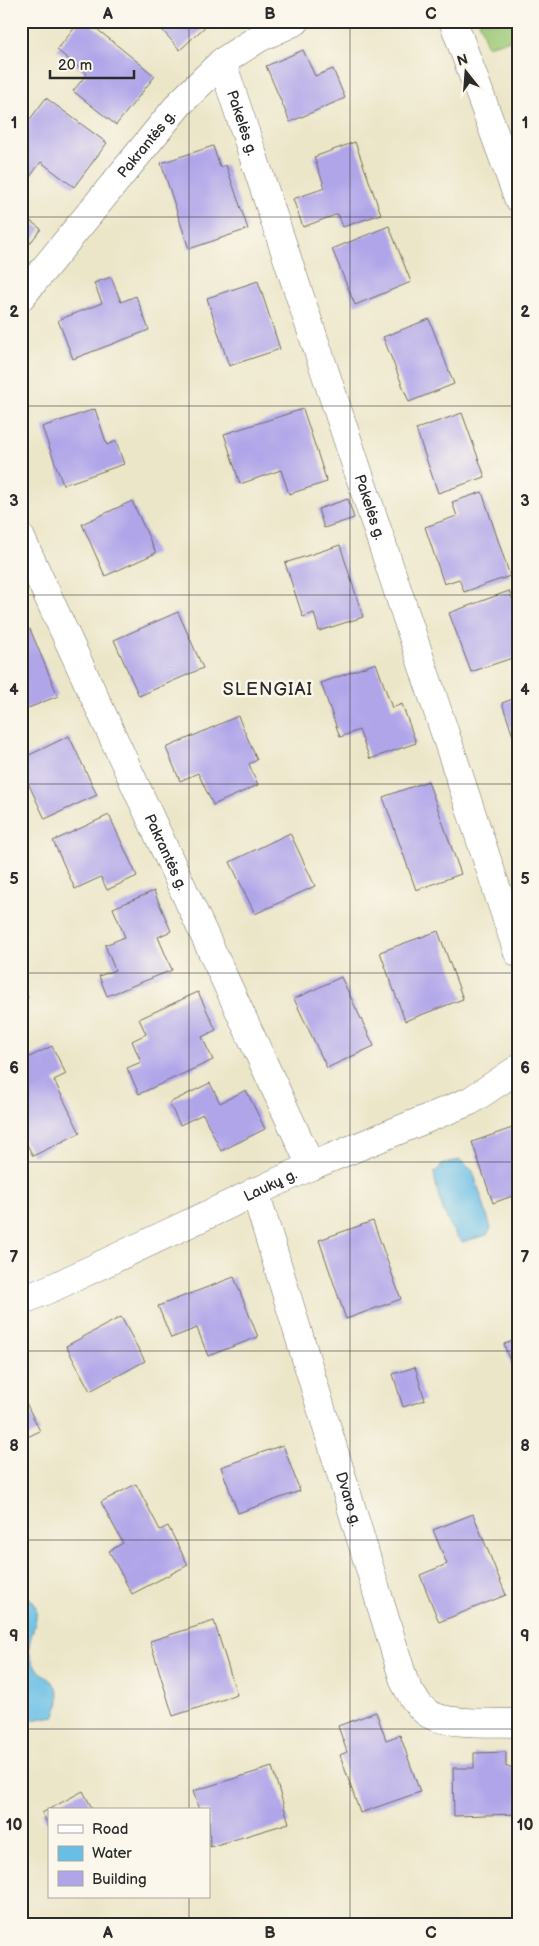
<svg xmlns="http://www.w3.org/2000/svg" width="539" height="1946" font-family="'Balsamiq Sans',sans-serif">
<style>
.green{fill:#9dc976;stroke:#647a50}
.water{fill:#68bee5;stroke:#4a7488}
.building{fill:#b0a5e9}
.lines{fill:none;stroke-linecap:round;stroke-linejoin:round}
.minor-casing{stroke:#6f6c62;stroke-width:29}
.secondary-casing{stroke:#6f6c62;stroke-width:29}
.minor{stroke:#fff;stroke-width:28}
.secondary{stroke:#fff;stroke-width:28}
.grid{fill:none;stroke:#2b2b2b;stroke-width:1;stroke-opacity:0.55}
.labels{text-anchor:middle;stroke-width:5;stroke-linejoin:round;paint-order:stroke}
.street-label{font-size:15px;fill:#2b2b2b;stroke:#fbf7ec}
.quarter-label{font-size:18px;letter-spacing:1px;fill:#2b2b2b;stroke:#fbf7ec}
.neatline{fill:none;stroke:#2b2b2b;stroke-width:2}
.grid-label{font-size:16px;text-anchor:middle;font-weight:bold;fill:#2b2b2b}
</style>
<rect width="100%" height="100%" fill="#fbf7ec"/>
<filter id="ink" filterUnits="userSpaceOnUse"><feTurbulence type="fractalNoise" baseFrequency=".02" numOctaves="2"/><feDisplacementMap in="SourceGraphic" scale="10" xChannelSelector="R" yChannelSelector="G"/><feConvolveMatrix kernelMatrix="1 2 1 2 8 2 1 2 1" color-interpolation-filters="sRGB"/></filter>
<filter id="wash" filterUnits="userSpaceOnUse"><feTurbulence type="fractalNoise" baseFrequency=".0096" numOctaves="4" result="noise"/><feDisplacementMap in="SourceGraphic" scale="20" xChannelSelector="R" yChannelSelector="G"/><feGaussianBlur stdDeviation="1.12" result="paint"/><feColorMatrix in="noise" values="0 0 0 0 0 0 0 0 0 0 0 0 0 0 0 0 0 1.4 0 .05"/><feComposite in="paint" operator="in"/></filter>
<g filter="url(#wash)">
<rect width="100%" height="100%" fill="#ece6c9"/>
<!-- green -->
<polygon class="green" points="479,21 518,21 518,38 487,46"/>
<!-- water -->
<g class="water">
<path d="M460,1160L473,1171L491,1228L487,1235L462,1242C447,1229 436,1192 434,1173L444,1163Z"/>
<path d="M21,1594C52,1603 26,1637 29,1651C34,1684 71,1674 55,1716L21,1722Z"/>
</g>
<g id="blocks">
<!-- building -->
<g class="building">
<polygon points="80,21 87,21 155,76 116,125 73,91 87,74 57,50"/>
<polygon points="154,21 211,21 180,50"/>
<polygon points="303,50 315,76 333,69 345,98 290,122 266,66"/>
<polygon points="46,98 107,143 74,187 41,162 29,178 21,172 21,131"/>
<polygon points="355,142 381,214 343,227 338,214 303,227 293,199 325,188 314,157"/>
<polygon points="213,146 220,167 226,165 248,229 189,249 161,163"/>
<polygon points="21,214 41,229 21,255"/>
<polygon points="389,226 411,282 355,305 332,249"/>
<polygon points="111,277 121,302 136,296 149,330 73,359 58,320 102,303 94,283"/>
<polygon points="258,281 280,349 229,366 207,298"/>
<polygon points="429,319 454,384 409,402 383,337"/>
<polygon points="95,409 107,445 116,441 124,464 63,485 42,427"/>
<polygon points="303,409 327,482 289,494 281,470 240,484 224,434"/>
<polygon points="462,413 485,477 438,493 416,429"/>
<polygon points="518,441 518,462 514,461 512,446"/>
<polygon points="482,492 510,576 464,592 459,579 444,584 425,527 457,516 452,502"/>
<polygon points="348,499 354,518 324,528 318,509"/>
<polygon points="132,501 156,553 105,576 82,524"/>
<polygon points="340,545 363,617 319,631 314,613 303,617 285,563"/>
<polygon points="21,575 27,587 21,589"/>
<polygon points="509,591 518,614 518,656 471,672 449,613"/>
<polygon points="178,612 203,668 139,696 114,640"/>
<polygon points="30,629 58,696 21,711 21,633"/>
<polygon points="376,663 392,708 402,704 416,743 370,759 359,730 340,737 321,683"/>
<polygon points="518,697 518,734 513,736 502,703"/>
<polygon points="238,716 257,760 249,764 258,785 213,805 198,773 180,781 166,748"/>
<polygon points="69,736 97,795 45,819 21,768 21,759"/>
<polygon points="428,781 461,874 416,890 383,797"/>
<polygon points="109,815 137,876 107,890 101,877 75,889 53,841"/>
<polygon points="290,833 315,886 255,914 230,862"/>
<polygon points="154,891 171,931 158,937 172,970 107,996 99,976 115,970 105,945 125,937 113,908"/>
<polygon points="438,931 463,999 405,1021 380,952"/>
<polygon points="341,977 374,1046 327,1068 294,999"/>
<polygon points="21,985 28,998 21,1001"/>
<polygon points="198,992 216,1030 202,1037 213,1060 139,1094 127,1068 141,1062 132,1041 146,1034 139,1019"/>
<polygon points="52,1046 66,1074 54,1080 80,1133 33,1156 21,1133 21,1061"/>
<polygon points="210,1083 220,1103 246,1090 265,1129 221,1151 203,1114 180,1125 169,1103"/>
<polygon points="518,1126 518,1194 493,1203 472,1142"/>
<polygon points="373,1221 401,1299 346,1319 319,1240"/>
<polygon points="234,1277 258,1337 208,1356 197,1328 171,1338 158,1306"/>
<polygon points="121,1317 145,1361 90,1391 66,1346"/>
<polygon points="518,1339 518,1381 517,1381 504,1344"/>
<polygon points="415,1367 425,1400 403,1407 393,1374"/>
<polygon points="21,1393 40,1431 21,1440"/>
<polygon points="283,1445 300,1491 238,1513 221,1467"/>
<polygon points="136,1484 160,1530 168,1526 188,1565 132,1594 109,1551 123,1543 101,1502"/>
<polygon points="473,1514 506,1595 439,1622 420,1575 447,1564 433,1530"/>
<polygon points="518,1605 518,1653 515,1653 514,1606"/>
<polygon points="214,1621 237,1695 173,1716 150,1641"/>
<polygon points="376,1712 386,1740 400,1735 420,1792 360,1813 340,1755 347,1752 338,1726"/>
<polygon points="506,1752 506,1767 518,1767 518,1814 454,1816 453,1768 474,1768 474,1753"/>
<polygon points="272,1767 289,1823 210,1847 209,1810 199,1810 193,1791"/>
<polygon points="83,1791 93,1810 49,1810 49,1826 42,1813"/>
</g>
</g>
</g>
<g filter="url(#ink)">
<use href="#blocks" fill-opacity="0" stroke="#6f6c62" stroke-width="1"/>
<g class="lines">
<!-- minor casing -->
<g class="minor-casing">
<g id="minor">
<path id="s1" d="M222,62L518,953"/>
<path id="s2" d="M21,297L180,103L222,62L259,38L296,21"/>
<path id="s3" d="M21,538L311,1166"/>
<path id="s4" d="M255,1191L404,1681C410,1693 416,1704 426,1712C443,1726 495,1722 518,1723"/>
<path id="s5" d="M21,1301L54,1287L311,1166L470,1101L518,1069"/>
</g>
</g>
<!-- secondary casing -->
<g class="secondary-casing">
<polyline id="secondary" points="453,21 518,198"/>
</g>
<!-- minor -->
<use href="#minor" class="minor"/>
<!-- secondary -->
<use href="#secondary" class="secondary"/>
</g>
</g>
<!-- grid -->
<path class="grid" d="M189,21V1810M350,21V1925M21,217H518M21,406H518M21,595H518M21,784H518M21,973H518M21,1162H518M21,1351H518M21,1540H518M21,1729H518M189,1897V1925"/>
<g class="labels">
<!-- street labels -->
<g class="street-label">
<text dy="5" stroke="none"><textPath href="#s1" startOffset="64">Pakelės g.</textPath></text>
<text dy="5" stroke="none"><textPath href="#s2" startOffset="198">Pakrantės g.</textPath></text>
<text dy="5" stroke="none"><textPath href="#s1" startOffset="469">Pakelės g.</textPath></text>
<text dy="5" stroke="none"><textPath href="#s3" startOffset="346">Pakrantės g.</textPath></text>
<text dy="5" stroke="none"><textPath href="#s5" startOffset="275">Laukų g.</textPath></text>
<text dy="5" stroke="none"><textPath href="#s4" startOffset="322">Dvaro g.</textPath></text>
</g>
<!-- quarter labels -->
<g class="quarter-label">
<text x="268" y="695">SLENGIAI</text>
</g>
</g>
<!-- margin -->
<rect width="539" height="1946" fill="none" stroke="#fbf7ec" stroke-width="55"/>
<!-- legend -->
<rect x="48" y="1808" width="162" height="90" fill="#fbf7ec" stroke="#a8a59f"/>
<rect x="58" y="1825" width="25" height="8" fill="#ffffff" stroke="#a8a59f"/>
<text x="92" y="1834" font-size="15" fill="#2b2b2b">Road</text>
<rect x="58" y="1846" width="25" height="15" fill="#68bee5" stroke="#a8a59f"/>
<text x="92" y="1858" font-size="15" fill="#2b2b2b">Water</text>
<rect x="58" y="1871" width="25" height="15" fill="#b0a5e9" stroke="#a8a59f"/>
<text x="92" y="1884" font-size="15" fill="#2b2b2b">Building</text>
<!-- north arrow -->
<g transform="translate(466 72) rotate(343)" stroke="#fbf7ec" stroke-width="4" paint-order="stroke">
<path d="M0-4L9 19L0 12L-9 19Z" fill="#2b2b2b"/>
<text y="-8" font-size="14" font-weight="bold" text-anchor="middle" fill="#2b2b2b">N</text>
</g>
<!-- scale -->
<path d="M50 70v8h84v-8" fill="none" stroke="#2b2b2b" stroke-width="2.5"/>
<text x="58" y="70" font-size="15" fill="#2b2b2b" stroke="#fbf7ec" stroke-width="4" paint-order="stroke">20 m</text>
<rect x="28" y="28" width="484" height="1890" class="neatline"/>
<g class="grid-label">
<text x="108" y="19">A</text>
<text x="270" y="19">B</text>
<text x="431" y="19">C</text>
<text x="14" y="128">1</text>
<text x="525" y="128">1</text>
<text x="14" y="317">2</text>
<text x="525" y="317">2</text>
<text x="14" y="506">3</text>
<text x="525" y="506">3</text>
<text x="14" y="695">4</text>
<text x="525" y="695">4</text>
<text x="14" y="884">5</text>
<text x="525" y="884">5</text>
<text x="14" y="1073">6</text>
<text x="525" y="1073">6</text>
<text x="14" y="1262">7</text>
<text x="525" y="1262">7</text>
<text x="14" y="1451">8</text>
<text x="525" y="1451">8</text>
<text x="14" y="1641">9</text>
<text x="525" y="1641">9</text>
<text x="14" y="1830">10</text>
<text x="525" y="1830">10</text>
<text x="108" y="1938">A</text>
<text x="270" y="1938">B</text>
<text x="431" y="1938">C</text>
</g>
</svg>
